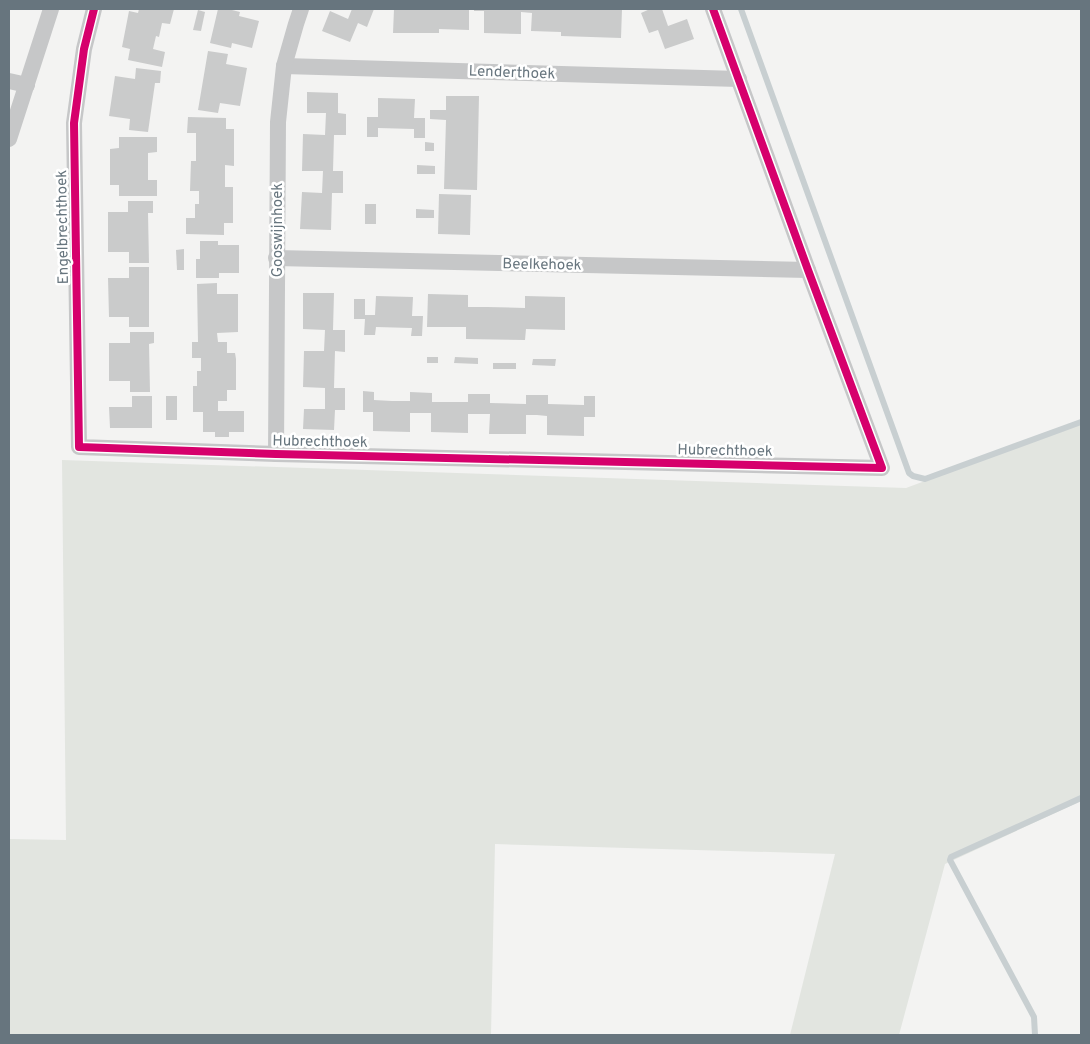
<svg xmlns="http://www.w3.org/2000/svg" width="1090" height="1044" font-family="Overpass,sans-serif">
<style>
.grass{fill:#e2e5e0}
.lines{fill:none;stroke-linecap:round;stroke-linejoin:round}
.stream{stroke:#c8cfd1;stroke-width:6}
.building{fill:#cacbcb}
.street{stroke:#c6c7c8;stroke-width:16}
.cycleway-casing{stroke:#fff;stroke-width:11}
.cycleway{stroke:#d6006c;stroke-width:8}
.labels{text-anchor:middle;stroke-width:5;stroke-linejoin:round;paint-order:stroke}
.street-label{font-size:15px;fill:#67757e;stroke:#fff}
</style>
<rect width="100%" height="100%" fill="#f3f3f2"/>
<!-- grass -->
<polygon class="grass" points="1081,423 1081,801 945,864 899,1035 790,1035 835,854 495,844 491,1035 9,1035 9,839 66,840 62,460 906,488"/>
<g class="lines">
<!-- stream -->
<g class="stream">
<polyline points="741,9 909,473 913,476 925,479 1081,422"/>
<polyline points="1035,1035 1034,1017 950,860 951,857 1081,798"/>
</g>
</g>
<!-- building -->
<g class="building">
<polygon points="139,9 174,9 170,24 162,23 159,37 156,36 153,49 165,52 162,67 128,60 130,49 122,47 129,11 138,13"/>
<polygon points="218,9 228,9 240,12 239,16 259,21 252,48 232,43 231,48 210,43"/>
<polygon points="352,9 374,9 367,27 358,23 350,42 322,31 330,11 348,19"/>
<polygon points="394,9 469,9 469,30 439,29 439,33 393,33"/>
<polygon points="474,9 622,9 621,38 561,36 561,32 531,31 532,13 521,12 521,34 484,33 484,11 474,11"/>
<polygon points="650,9 662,9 668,26 687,19 694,39 665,49 658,30 649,33 641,13"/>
<polygon points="198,10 205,12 201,31 193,30"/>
<polygon points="208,51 228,54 226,64 247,68 240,106 220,103 218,113 198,110"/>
<polygon points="136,68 161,71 160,83 155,83 148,132 129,130 130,119 109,116 115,76 135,79"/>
<polygon points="307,92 338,93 338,113 346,114 346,135 334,135 333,171 343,171 343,193 332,193 331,230 300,229 302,192 322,193 323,171 302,171 303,134 325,135 326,113 307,113"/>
<polygon points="446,96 479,96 477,190 444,189 446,120 430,119 430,110 446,110"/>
<polygon points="378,98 415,99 414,118 425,118 425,138 414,138 414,129 378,128 378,137 367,137 367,117 378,117"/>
<polygon points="188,117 226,118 226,129 234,129 234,166 225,165 225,187 233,187 233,223 224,223 224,235 186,234 186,218 195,218 195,204 199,204 199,191 190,191 191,161 196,161 196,133 187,133"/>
<polygon points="119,137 157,137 157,152 148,153 148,180 157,180 157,196 119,196 119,185 110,185 110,149 119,148"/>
<polygon points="425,142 434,143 434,151 425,151"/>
<polygon points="417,165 435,166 435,174 417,174"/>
<polygon points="439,194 471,195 470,235 438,234"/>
<polygon points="128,201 153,201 153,213 148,213 149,263 129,263 129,252 108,252 108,212 128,212"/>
<rect x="365" y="204" width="11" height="20"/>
<polygon points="416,209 434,210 434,218 416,218"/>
<polygon points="200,241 218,241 218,245 239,245 239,273 219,273 219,278 196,278 196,259 200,259"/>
<polygon points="184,249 184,270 177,270 176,250"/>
<polygon points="129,267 149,267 149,327 129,327 129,317 109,317 108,278 129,278"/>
<polygon points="217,283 217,294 238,294 238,332 217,333 218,342 227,342 227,353 235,353 236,359 236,390 227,390 227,401 218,401 218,411 244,411 244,432 229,432 229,437 215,437 215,432 203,432 203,412 193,412 193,386 197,386 197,371 201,371 201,358 192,358 192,342 198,342 197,284"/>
<polygon points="303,293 334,293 333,330 345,330 345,352 335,351 334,388 345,388 345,410 335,410 334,430 303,429 304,409 325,409 325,388 303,387 304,351 324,351 325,330 303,329"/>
<polygon points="428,294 468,295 468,307 487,307 525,308 525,296 565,297 565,330 526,329 525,340 466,339 466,327 427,327"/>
<polygon points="376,296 413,297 412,316 423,316 422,336 411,336 412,328 376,327 375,335 364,335 365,319 354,319 354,299 365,299 365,315 375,315"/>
<polygon points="130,332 154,332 154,343 149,344 150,392 130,392 130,381 109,381 109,343 130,343"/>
<rect x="427" y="357" width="11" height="6"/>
<polygon points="455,357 478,358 478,364 454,363"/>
<polygon points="533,359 556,359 555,366 532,365"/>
<rect x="493" y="363" width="23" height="6"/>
<polygon points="363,391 374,392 374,400 392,401 410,401 410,392 432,393 432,402 468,402 468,394 490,394 490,403 526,404 526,395 548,395 548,404 584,405 584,396 595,396 595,417 584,417 584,436 547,435 547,416 537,415 526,415 526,434 489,434 490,414 468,414 468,433 431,432 431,413 410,413 410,432 373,431 373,412 363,412"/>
<polygon points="132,396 152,396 152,428 110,428 109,407 132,407"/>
<rect x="166" y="396" width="11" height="24"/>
</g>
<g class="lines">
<!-- street -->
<g class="street">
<polyline points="94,9 84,49 74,123 79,447 276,454 882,468 808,270 713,9"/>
<polyline points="284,66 739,79"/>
<polyline points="9,81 27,85"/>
<polyline points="9,139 51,9"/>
<polyline points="276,258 808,270"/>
<polyline points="276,454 278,122 284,66 296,24 301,9"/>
</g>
<!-- cycleway casing -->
<g class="cycleway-casing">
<polyline id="cycleway" points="94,9 84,49 74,123 79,447 276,454 882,468 808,270 713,9"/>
</g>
<!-- cycleway -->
<use href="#cycleway" class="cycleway"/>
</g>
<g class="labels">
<!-- street labels -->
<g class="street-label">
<text transform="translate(512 72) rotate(2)" y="5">Lenderthoek</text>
<text transform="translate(62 227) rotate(-91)" y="5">Engelbrechthoek</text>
<text transform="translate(277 230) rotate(-90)" y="5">Gooswijnhoek</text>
<text transform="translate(542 264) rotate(1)" y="5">Beelkehoek</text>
<text transform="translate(320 441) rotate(1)" y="5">Hubrechthoek</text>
<text transform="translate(725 450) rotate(1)" y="5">Hubrechthoek</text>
</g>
</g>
<!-- border -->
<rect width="1090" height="1044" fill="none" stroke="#67757e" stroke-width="20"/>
</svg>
